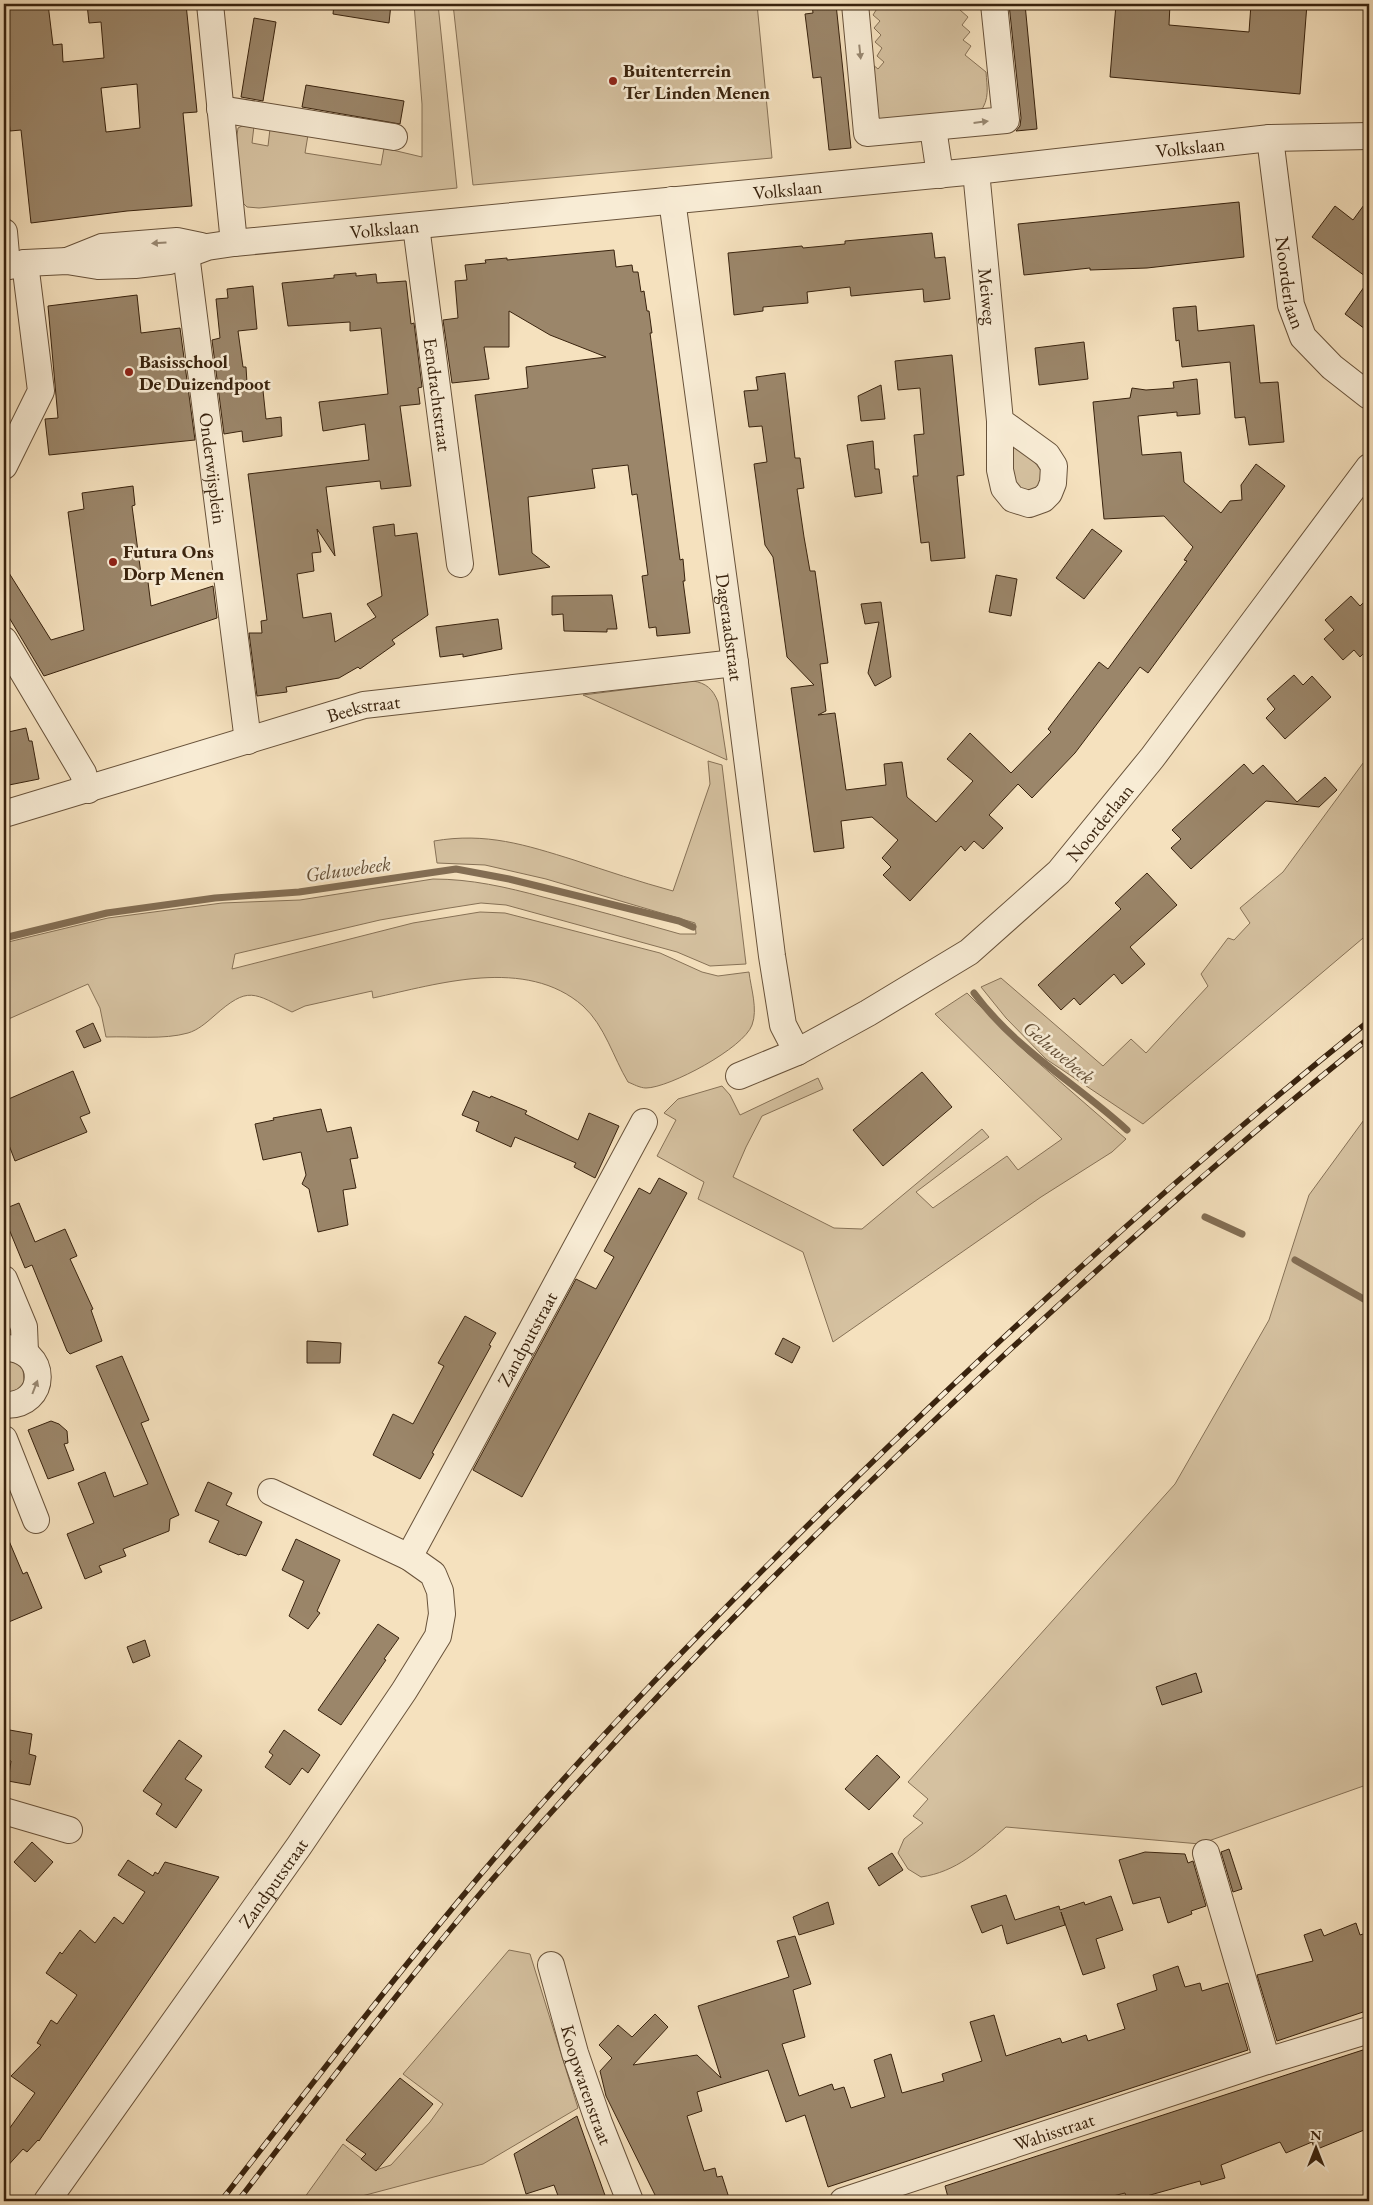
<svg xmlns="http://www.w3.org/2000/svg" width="1373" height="2205" font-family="'EB Garamond',serif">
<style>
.green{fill:#d5c1a0;stroke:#877257}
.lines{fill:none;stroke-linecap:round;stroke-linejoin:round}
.stream{stroke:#836e54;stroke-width:7}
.building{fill:#9b866a;stroke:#39230e;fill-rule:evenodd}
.minor-casing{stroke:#68523a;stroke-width:28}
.minor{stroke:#f8ecd5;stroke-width:26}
.rail-casing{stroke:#39230e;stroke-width:5.5}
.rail{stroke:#f8ecd5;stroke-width:4;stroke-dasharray:11;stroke-linecap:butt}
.oneway{fill:#988872}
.poi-dot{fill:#8f2418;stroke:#f8ecd5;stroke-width:2}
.labels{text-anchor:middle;stroke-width:5;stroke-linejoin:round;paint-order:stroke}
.poi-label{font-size:19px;font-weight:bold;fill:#39230e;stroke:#f8ecd5;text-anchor:start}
.street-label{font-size:19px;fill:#39230e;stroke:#f8ecd5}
.water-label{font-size:20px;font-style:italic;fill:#644f37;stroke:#f8ecd5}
</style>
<rect width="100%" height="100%" fill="#f5e1be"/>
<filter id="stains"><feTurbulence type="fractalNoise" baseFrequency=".004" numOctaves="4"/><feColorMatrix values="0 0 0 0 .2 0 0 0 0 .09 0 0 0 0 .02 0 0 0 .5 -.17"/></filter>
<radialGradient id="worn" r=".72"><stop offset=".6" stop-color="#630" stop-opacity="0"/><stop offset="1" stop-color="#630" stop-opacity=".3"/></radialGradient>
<!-- green -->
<g class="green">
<polygon points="414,4 438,4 457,188 259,208 247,207 240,200 237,135 238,128 244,125 254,126 252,143 268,146 270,129 308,135 305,153 381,165 384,148 422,157 422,104"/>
<polygon points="453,4 757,4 772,158 473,185"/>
<path d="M874,4H966L960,10L968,17L962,25L970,32L963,40L971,46L965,55L986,72C987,87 990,99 980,112L881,121L876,117L866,59L878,69L884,62L877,56L882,48L875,42L881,35L874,28L880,21L873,15L878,7Z"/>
<path d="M1008,444C1022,450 1041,464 1044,479L1031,492L1015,490Z"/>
<path d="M693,681C706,683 713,689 718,702L727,760L583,695Z"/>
<polygon points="1369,755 1369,933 1143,1124 1046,1059 1006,1018 981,987 1001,978 1103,1066 1131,1039 1146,1053 1208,986 1201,974 1228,938 1234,940 1250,923 1240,908 1283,872"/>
<path d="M708,761L722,765L746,964L710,966L677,952L506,905L481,903L443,909L380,920L235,954L232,969L413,923L480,912L505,913L660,953L702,972L718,976L749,972C751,989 758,1009 752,1025C744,1048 669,1088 646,1088C640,1088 633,1084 628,1082C613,1057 605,1026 583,1006C526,956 438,984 373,998L372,991L305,1006L292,1012C253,993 249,985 214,1016C206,1023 198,1030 188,1033C163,1040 133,1036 106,1037L100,1008L88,984L4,1021V943L108,918L222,903L300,900L433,879C471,879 506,887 543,897C589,908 634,921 680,934H696L695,923L546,879L485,865L437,863L434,841C486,832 526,845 574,860C607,871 640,882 673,891L710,784Z"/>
<polygon points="967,993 1026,1052 1126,1139 1112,1152 1041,1197 833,1342 803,1252 698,1199 704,1182 657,1156 676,1120 664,1113 678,1099 722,1086 730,1095 740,1115 818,1078 823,1089 762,1116 746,1147 733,1177 834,1228 862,1229 982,1129 989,1137 916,1192 933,1208 1007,1156 1018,1170 1062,1139 935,1014"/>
<path d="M1369,1113V1784L1200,1844L1006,1827C980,1850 956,1872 921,1877L908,1869L898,1853L904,1839L923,1823L913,1816L928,1799L908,1782L1175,1484L1269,1320L1309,1195Z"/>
<path d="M12,1361L23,1368L24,1382C19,1389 13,1394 4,1390V1362Z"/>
<polygon points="509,1950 530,1954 578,2108 483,2164 343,2201 302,2201 343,2144 376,2170 391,2165 430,2122 443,2104 403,2074"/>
</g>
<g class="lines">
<!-- stream -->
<g class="stream">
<polyline points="4,938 107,913 215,898 299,892 456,869 509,879 679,921 693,927"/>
<path d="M974,993C1015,1049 1077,1084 1127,1130"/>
<polyline points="1205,1217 1242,1234"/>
<polyline points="1295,1260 1369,1302"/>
</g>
</g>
<!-- building -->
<g class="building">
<path d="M4,4H48L53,45L62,44L63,62L104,58L101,22L89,23L87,4H186L197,112L183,113L192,206L127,211L31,223L21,130L10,131L4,68ZM137,84L140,128L106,132L101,88Z"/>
<polygon points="334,4 391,4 389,23 333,14"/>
<polygon points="812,4 836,4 851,148 829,150 821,77 813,78 805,14 813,13"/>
<polygon points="1009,4 1025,4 1037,129 1016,131 1020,126 1021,118"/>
<polygon points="1116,4 1170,4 1169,25 1249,32 1251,4 1307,4 1300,94 1110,77"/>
<polygon points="254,18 276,22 263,101 241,97"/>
<polygon points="306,85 404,101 400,124 302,107"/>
<polygon points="1369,198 1369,279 1312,237 1335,206 1353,220"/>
<polygon points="1239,202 1244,257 1147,268 1090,270 1090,268 1024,275 1018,224"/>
<polygon points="932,233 935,258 945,257 950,299 924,302 923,289 851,296 850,287 807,292 808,303 763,307 763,311 734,315 728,253 802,246 803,248 845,244 845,241"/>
<polygon points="614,250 616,267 632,265 633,272 638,272 641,292 644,291 647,311 649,311 652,333 650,333 680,560 683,559 685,581 683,581 690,633 657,636 656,627 649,628 642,576 648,575 637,494 632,495 628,465 592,469 595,488 528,497 532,553 550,567 499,575 475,395 528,388 526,367 606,357 550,335 509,311 509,347 484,347 489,379 452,383 443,320 458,318 455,281 467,280 465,265 486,263 485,260 507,258 507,260"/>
<polygon points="356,273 356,276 376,274 377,283 406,281 411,324 414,323 422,387 418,388 420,404 400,406 411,486 381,489 380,481 326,487 335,556 317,529 321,552 312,553 314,571 297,574 303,618 331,613 335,642 376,617 367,604 382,596 373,527 394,524 395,536 417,533 428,615 392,640 395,644 360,669 358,667 339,678 286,687 287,692 257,696 249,633 262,633 261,621 267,620 248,474 369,460 365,424 323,431 319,402 388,394 381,328 350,331 350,322 288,326 282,283 334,278 334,275"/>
<polygon points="1369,280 1369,332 1345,314"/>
<polygon points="253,286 257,329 238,331 243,367 246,367 247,383 262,381 266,419 281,417 282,436 243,442 242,431 224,434 212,340 220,338 216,299 228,298 227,289"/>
<polygon points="137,295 141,333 180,328 195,440 49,455 45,419 58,418 48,306"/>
<polygon points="1196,306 1198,331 1254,325 1260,383 1278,382 1284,442 1249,445 1245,417 1235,418 1230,362 1182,367 1179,340 1176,341 1173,308"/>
<polygon points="1084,342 1088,379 1039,385 1035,348"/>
<polygon points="952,355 964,475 957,476 965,558 931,561 929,542 921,543 913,476 918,476 914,435 924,434 920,388 898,390 895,361"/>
<polygon points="785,373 795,458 800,458 804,488 797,489 804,537 810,571 815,571 828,663 820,664 826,711 818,715 835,713 846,790 886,785 884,764 902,762 907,797 936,822 973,781 947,759 970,733 1011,773 1051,732 1048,729 1099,662 1108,669 1187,561 1184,560 1193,547 1164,516 1104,519 1093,402 1130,398 1132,388 1146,390 1174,388 1173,382 1197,379 1200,414 1177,416 1177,412 1138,416 1142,455 1181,452 1184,482 1221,513 1230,501 1242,500 1241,485 1256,464 1285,486 1148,673 1140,667 1075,753 1032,798 1018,784 989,815 1003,828 983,849 974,841 965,851 961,846 910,901 883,875 891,867 882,858 898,840 872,817 841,821 844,848 814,852 791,688 814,685 787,657 773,557 765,545 754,464 767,462 762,426 749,427 744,391 758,390 756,377"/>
<polygon points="881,385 885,419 861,421 858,396"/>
<polygon points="873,441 875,469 879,469 882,493 855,497 847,445"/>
<polygon points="133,486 135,505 132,506 141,574 147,574 151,606 213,586 217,618 44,676 4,609 4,565 51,640 84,630 68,512 84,509 82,493"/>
<polygon points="1092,529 1122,551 1084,599 1056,578"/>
<polygon points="996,575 1017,579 1011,616 989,612"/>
<polygon points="612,595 617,629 607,629 607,632 564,631 563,614 552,615 552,596"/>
<polygon points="1351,596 1360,606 1369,597 1369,648 1360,657 1354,650 1343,660 1324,639 1334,630 1325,620"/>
<polygon points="881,602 891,677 875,686 868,673 879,622 865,624 861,604"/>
<polygon points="498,619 502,649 463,657 463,654 440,657 436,627"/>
<polygon points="1294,675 1303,685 1312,676 1331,697 1285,739 1266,718 1275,709 1267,699"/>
<polygon points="26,728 29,741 32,741 39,779 4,786 4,733"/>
<polygon points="1244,764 1253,774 1263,765 1297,802 1325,777 1337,790 1319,807 1266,801 1191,869 1171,848 1181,839 1172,830"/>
<polygon points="1147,873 1177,905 1130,947 1145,964 1122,984 1114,974 1080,1005 1074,998 1061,1010 1038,985 1121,909 1115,903"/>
<polygon points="93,1023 101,1041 84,1048 76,1031"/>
<polygon points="73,1071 90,1113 80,1117 87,1132 15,1161 4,1132 4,1101"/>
<polygon points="922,1072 952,1107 883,1166 853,1130"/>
<polygon points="473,1091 490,1098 491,1096 527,1111 525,1114 578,1140 589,1113 619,1126 595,1178 574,1167 576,1163 515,1137 511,1147 476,1131 479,1122 462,1115"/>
<polygon points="321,1109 327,1132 351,1127 358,1158 350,1159 356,1188 343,1190 348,1225 318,1232 309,1189 302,1184 306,1175 301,1152 263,1160 255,1124 274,1120 273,1118"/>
<polygon points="659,1178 687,1193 522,1497 473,1470 576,1279 596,1289 614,1257 604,1251 639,1188 650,1194"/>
<polygon points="19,1203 35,1242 65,1229 77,1256 70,1259 93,1309 91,1310 102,1341 70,1354 67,1351 32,1265 25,1268 4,1217 4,1209"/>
<polygon points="465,1316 496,1333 489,1345 491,1346 432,1453 434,1454 420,1479 373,1455 393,1414 413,1424 444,1366 438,1363"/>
<polygon points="783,1338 800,1347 792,1363 775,1354"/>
<polygon points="307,1341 341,1343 340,1363 307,1363"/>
<polygon points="122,1356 149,1420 141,1423 179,1515 170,1519 169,1531 123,1549 126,1556 99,1566 102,1572 85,1579 67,1534 94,1523 78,1483 105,1472 114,1497 148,1484 96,1366"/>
<polygon points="51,1421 59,1424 67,1431 68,1443 64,1444 74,1470 48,1479 28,1430"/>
<polygon points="208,1482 232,1493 226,1505 262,1522 246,1556 240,1554 239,1555 209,1542 219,1521 195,1511"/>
<polygon points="4,1529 23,1574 27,1572 42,1608 4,1624"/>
<polygon points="296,1539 340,1560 317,1611 320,1613 308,1629 289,1616 304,1581 282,1570"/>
<polygon points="378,1624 399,1638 384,1659 386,1660 341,1725 318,1710"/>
<polygon points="145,1640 150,1656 133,1663 127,1647"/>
<polygon points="1196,1673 1202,1692 1162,1705 1156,1687"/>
<polygon points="4,1729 32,1734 29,1754 36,1756 30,1785 8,1781 11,1761 4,1759"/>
<polygon points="284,1730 320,1755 308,1773 302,1768 290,1785 265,1767 273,1755 269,1752"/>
<polygon points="179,1740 202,1756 185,1779 202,1790 176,1828 156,1814 162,1804 143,1791"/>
<polygon points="877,1755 900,1777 869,1810 845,1789"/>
<polygon points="32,1842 53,1862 35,1882 14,1862"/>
<polygon points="1229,1849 1242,1889 1233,1892 1221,1852"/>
<polygon points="1145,1852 1185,1854 1188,1863 1193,1861 1206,1906 1191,1911 1192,1914 1168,1923 1160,1897 1133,1904 1119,1860"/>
<polygon points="892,1853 903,1870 879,1886 868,1868"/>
<polygon points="128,1860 153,1876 155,1872 158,1874 165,1862 219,1877 39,2141 38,2140 27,2152 23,2149 4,2170 4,2136 35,2093 11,2076 41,2045 37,2043 51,2020 57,2024 77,1995 46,1973 60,1952 62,1954 80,1930 95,1943 114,1917 123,1924 145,1892 118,1875"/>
<polygon points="1006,1895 1015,1920 1059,1906 1060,1910 1084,1902 1085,1905 1111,1896 1123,1930 1096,1939 1105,1968 1083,1975 1061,1912 1065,1925 1007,1944 1002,1925 982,1933 971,1906"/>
<polygon points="828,1902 834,1924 799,1935 793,1917"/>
<polygon points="1356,1923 1360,1935 1369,1932 1369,2010 1277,2041 1257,1975 1313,1961 1304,1935 1321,1929 1324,1936"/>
<polygon points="795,1936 811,1984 793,1990 805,2037 782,2044 799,2096 832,2084 834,2090 844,2087 851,2108 885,2097 874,2060 891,2054 902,2093 944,2081 942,2074 982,2061 970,2022 994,2015 1006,2056 1060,2038 1062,2043 1086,2035 1088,2041 1125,2029 1117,2004 1157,1990 1153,1975 1178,1966 1185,1987 1200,1983 1202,1991 1228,1983 1248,2050 828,2187 805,2115 786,2122 768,2070 697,2092 702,2111 687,2116 704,2171 715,2168 717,2177 722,2176 730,2201 658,2201 606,2096 600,2071 612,2058 599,2045 618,2025 632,2037 655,2014 668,2027 633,2065 697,2055 721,2078 698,2006 789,1977 777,1941"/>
<polygon points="1369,2048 1369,2128 1315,2150 1312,2142 1286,2153 1280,2142 1221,2165 1225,2178 1201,2185 1200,2181 1129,2201 1127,2201 1125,2193 1093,2201 949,2201 945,2186"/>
<polygon points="400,2078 433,2104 376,2171 361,2159 366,2154 346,2140"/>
<polygon points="577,2116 607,2201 560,2201 554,2185 526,2194 514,2154"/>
</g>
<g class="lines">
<!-- minor casing -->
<g class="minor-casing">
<g id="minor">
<polyline points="210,4 234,243"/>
<polyline points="855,4 867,133 1006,120 994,4"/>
<polyline points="220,109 394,137"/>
<polyline points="933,128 940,175"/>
<path id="s1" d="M1270,138L1291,305L1303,337L1332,367L1369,396"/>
<path id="s2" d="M976,171L1000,421V470L1004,488L1013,499L1029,504L1043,499L1049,493L1053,483L1054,466L1047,455L1000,421"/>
<path id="s3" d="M672,200L735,663L772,956L783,1025L797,1052"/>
<path id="s4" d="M416,226L460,564"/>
<polyline points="4,232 7,266"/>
<path id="s5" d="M186,254L248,741"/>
<polyline points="67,261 102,247 177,241 201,246"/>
<path id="s6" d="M4,267L25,263L67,261L98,266L135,265L169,261L207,247L234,243L976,171L1270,138L1369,136"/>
<polyline points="4,466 41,391 25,263"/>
<polyline points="4,640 83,773 88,790"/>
<path id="s7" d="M4,814L364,705L735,663"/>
<path id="s8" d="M739,1076L797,1052L868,1013L969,952L1059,872L1152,758L1369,467"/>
<polyline points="4,1279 24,1327 25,1352"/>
<path d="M4,1348C49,1347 49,1407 4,1405"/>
<polyline points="4,1439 36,1520"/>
<path id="s9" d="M409,1557L644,1122"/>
<polyline points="4,1811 69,1830"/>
<polyline points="1206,1853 1267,2061"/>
<path id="s10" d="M551,1965L575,2053L599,2123L630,2201"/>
<path id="s11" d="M47,2201L299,1846L404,1691L438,1636L442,1614L440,1591L433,1574L409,1557L271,1492"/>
<path id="s12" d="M843,2201L1267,2061L1369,2030"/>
</g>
</g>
<!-- minor -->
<use href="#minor" class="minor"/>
<!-- rail casing -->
<g class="rail-casing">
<g id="rail">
<path d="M221,2201C326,2066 430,1930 544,1801C654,1677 772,1559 891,1444C1045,1296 1203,1154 1369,1021"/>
<path d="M238,2201C321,2093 403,1984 491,1881C646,1701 814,1532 987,1371C1111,1256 1237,1143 1369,1038"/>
</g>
</g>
<!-- rail -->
<use href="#rail" class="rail"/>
</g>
<!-- one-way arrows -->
<defs><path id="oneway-solid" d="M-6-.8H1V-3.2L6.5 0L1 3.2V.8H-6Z" transform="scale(1.25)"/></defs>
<g class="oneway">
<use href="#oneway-solid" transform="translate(860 52) rotate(84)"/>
<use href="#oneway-solid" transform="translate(981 122) rotate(-7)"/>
<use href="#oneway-solid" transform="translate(159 243) rotate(176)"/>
<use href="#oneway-solid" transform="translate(35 1387) rotate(-69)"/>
</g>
<!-- markers -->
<g class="poi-dot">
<circle cx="613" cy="81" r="5"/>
<circle cx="129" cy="372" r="5"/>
<circle cx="113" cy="562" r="5"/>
</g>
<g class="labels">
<!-- poi labels -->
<g class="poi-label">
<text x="623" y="77">Buitenterrein<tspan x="623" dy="22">Ter Linden Menen</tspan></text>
<text x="139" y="368">Basisschool<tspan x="139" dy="22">De Duizendpoot</tspan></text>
<text x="123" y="558">Futura Ons<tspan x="123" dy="22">Dorp Menen</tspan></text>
</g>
<!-- street labels -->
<g class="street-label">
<text dy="7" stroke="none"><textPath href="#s6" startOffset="1195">Volkslaan</textPath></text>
<text dy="7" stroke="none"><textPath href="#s6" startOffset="790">Volkslaan</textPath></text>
<text dy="7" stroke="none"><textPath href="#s6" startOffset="385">Volkslaan</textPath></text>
<text dy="7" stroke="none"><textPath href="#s1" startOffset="146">Noorderlaan</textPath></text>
<text dy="7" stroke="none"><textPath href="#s2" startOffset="126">Meiweg</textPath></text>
<text dy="7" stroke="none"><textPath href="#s4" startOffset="170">Eendrachtstraat</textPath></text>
<text dy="7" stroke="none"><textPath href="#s5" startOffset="216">Onderwijsplein</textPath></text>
<text dy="7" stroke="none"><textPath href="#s3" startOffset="431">Dageraadstraat</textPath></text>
<text dy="7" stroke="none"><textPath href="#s7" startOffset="375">Beekstraat</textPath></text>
<text dy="7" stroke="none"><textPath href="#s8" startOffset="446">Noorderlaan</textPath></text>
<text dy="7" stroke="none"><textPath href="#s9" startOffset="248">Zandputstraat</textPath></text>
<text dy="7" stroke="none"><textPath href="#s11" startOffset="390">Zandputstraat</textPath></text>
<text dy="7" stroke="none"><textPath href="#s10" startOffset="125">Koopwarenstraat</textPath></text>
<text dy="7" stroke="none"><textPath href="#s12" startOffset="222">Wahisstraat</textPath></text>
</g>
<!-- water labels -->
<g class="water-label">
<text transform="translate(348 869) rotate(-8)" y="7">Geluwebeek</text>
<text transform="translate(1059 1052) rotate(40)" y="7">Geluwebeek</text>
</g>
</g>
<!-- margin -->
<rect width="1373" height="2205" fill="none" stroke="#f5e1be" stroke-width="20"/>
<rect x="5" y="5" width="1363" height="2195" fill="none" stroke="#39230e" stroke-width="2.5"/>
<rect x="10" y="10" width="1353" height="2185" fill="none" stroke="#39230e"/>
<!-- north arrow -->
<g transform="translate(1316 2148)" stroke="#f8ecd5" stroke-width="4" paint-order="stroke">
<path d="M0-4L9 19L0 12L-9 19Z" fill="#39230e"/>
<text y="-8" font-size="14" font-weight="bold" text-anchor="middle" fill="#39230e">N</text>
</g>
<rect width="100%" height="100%" filter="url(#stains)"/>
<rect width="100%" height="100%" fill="url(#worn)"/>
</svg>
